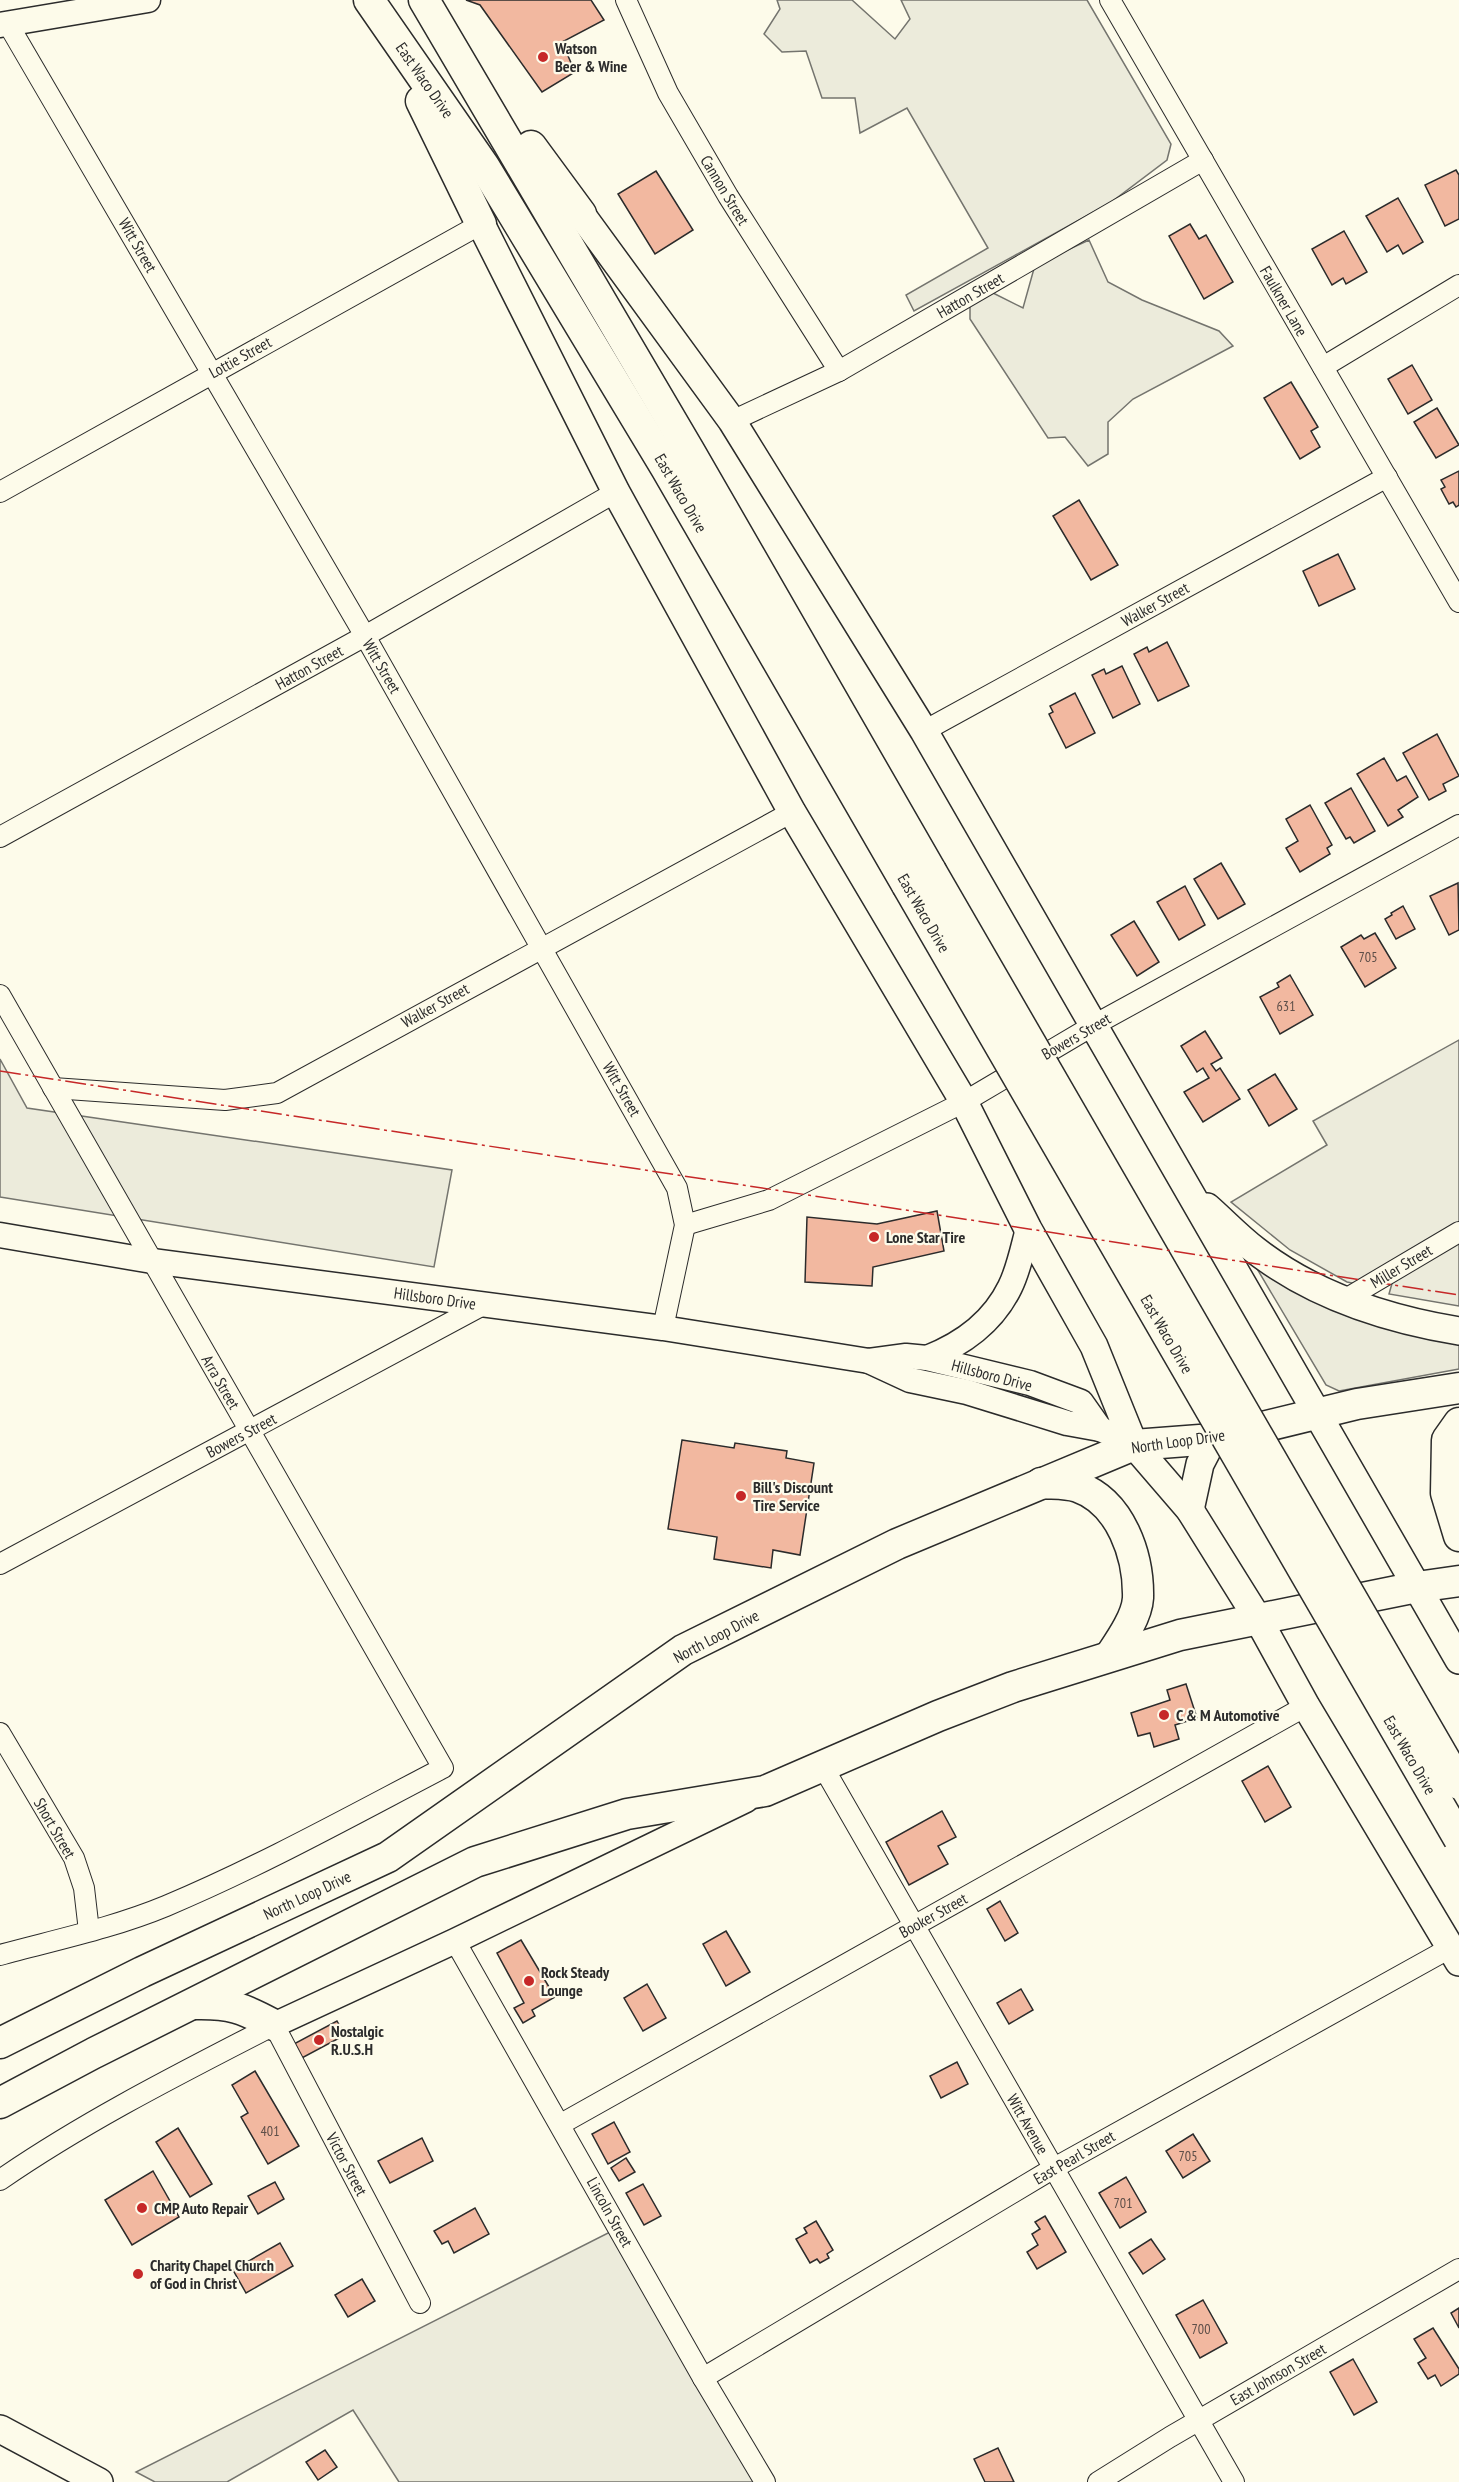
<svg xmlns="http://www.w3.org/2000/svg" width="1459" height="2482" font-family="'PT Sans Narrow',sans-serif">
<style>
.green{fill:#ecebdb;stroke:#74746e;stroke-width:1.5}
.building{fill:#f2b8a0;stroke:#2b2b2b;stroke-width:1.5}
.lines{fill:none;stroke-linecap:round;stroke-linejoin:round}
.minor-casing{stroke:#2b2b2b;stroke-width:22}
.tertiary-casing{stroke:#2b2b2b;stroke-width:27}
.secondary-casing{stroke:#2b2b2b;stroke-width:30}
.primary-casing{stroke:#2b2b2b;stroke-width:33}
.minor{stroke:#fdfbea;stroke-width:20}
.tertiary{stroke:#fdfbea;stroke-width:24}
.secondary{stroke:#fdfbea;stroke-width:27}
.primary{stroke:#fdfbea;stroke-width:30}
.primary-bridge-casing{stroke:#2b2b2b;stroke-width:33;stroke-linecap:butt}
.primary-bridge{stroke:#fdfbea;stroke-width:30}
.power{stroke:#c62828;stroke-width:1.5;stroke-dasharray:21 4.5 3 4.5;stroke-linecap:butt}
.poi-dot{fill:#c62828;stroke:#fdfbea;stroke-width:2}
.labels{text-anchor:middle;stroke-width:4.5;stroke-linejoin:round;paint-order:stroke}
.number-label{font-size:14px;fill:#5d4e48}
.poi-label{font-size:16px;font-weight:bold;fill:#2b2b2b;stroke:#fdfbea;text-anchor:start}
.street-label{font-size:16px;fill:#2b2b2b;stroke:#fdfbea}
</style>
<rect width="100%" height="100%" fill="#fdfbea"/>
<!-- green -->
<g class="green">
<polygon points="777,0 852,0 895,39 910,19 901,0 1087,0 1171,144 1167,160 1110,203 914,311 906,295 988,248 907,108 860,133 855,98 822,98 806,51 782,52 764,34 780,9"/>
<polygon points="1089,240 1108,282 1142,300 1219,331 1233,346 1133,399 1108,422 1108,454 1088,466 1065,437 1048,438 970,319 970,305 989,291 1023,308 1035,265"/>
<polygon points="1459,1040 1459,1224 1357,1284 1347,1282 1290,1250 1231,1202 1327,1145 1313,1121"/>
<polygon points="0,1059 27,1108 452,1170 434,1267 0,1197"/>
<polygon points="1459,1242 1459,1306 1389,1294 1393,1280"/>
<polygon points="1256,1267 1459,1340 1459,1369 1339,1391 1326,1385"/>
<polygon points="612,2231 754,2482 399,2482 353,2410 227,2482 155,2482 136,2472"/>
</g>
<!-- building -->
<g class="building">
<polygon points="466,0 591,0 604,20 562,42 575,72 542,92 480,5"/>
<polygon points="1456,170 1459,175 1459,219 1445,226 1425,185"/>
<polygon points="656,171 693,230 655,254 618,194"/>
<polygon points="1398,198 1423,242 1403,254 1398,245 1387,252 1366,216"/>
<polygon points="1190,224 1199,239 1206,235 1233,282 1204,299 1169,236"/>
<polygon points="1344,231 1367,272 1346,284 1343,278 1332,285 1312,249"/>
<polygon points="1412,365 1432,400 1408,414 1388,379"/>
<polygon points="1291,382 1318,427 1311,431 1320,447 1300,459 1264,398"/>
<polygon points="1437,408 1459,445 1436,458 1414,422"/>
<polygon points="1459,471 1459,505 1456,507 1453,502 1449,504 1441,489 1445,487 1441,480"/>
<polygon points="1079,500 1118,565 1091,580 1053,516"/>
<polygon points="1338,554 1355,589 1319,606 1303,571"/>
<polygon points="1167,642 1189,686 1158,701 1134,654 1147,647 1149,652"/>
<polygon points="1122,666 1140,704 1113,718 1092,675 1104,669 1106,674"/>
<polygon points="1075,693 1095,733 1066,748 1049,714 1053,712 1050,706"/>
<polygon points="1437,734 1459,776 1443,784 1446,791 1429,800 1403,753"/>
<polygon points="1384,758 1397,781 1406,776 1418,797 1398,810 1403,817 1388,826 1357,774"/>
<polygon points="1351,788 1375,831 1354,843 1350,837 1346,839 1325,803"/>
<polygon points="1310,805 1332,845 1327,848 1330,854 1300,872 1286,848 1298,841 1286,819"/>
<polygon points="1221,863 1245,904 1218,919 1194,879"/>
<polygon points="1458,883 1459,930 1449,935 1430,896"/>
<polygon points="1185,886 1205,925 1179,940 1157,902"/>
<polygon points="1403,906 1415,929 1396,939 1385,919 1392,915 1391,913"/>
<polygon points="1134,921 1159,962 1137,976 1111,935"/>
<polygon points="1375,933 1396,968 1365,987 1341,947 1361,935 1364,939"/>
<polygon points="1290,975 1313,1015 1280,1034 1260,997 1279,987 1277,983"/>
<polygon points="1205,1031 1222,1058 1211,1064 1216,1071 1220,1068 1240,1099 1203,1122 1184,1092 1209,1078 1203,1068 1197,1072 1181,1046"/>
<polygon points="1275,1074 1297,1109 1269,1126 1248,1090"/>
<polygon points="937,1211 944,1251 873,1267 872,1286 805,1282 807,1217 877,1224"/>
<polygon points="682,1440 734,1448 735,1443 787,1451 786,1458 814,1463 800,1555 773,1550 771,1568 714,1559 717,1537 668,1529"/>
<polygon points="1186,1684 1197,1718 1175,1725 1179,1739 1154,1747 1150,1733 1138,1736 1131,1713 1170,1700 1167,1690"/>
<polygon points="1268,1766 1291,1807 1265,1822 1242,1781"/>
<polygon points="942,1811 956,1837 938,1846 948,1864 909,1885 886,1842"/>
<polygon points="1000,1901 1018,1933 1005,1941 987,1909"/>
<polygon points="726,1931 750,1972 726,1986 703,1944"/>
<polygon points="521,1940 555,1997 532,2010 535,2016 523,2023 514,2008 524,2003 497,1953"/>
<polygon points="647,1984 666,2018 643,2031 624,1998"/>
<polygon points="1021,1989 1033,2010 1009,2024 997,2003"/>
<polygon points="337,2021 345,2035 300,2059 292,2045"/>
<polygon points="957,2062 968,2084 941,2098 930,2076"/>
<polygon points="255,2071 299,2146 268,2164 241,2117 248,2113 232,2085"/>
<polygon points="614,2122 630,2152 608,2164 592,2134"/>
<polygon points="178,2128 212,2184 190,2197 156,2142"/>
<polygon points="1193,2134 1210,2161 1183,2178 1166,2151"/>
<polygon points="422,2138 433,2161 390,2183 378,2161"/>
<polygon points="626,2158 635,2172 619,2181 611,2168"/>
<polygon points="153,2171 179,2217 132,2245 105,2200"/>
<polygon points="1126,2177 1146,2212 1120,2228 1099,2193"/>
<polygon points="275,2182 284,2199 258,2214 248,2196"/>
<polygon points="643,2184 661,2216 644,2225 626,2193"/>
<polygon points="475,2208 489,2234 454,2253 448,2241 442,2244 434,2231"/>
<polygon points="1045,2216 1066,2252 1037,2269 1027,2252 1038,2245 1032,2234 1040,2229 1035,2222"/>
<polygon points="816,2221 833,2250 827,2254 829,2258 820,2263 817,2259 810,2263 796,2239 807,2233 804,2228"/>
<polygon points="1151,2239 1165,2259 1143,2274 1129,2253"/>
<polygon points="280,2243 293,2266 246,2293 233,2270"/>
<polygon points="362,2279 375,2301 348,2317 335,2295"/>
<polygon points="1203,2300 1227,2343 1200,2358 1176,2315"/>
<polygon points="1459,2308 1459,2328 1451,2313"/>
<polygon points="1433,2328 1459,2369 1459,2374 1441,2386 1435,2375 1428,2379 1418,2363 1426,2358 1414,2339"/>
<polygon points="1353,2359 1377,2402 1354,2415 1330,2372"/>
<polygon points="998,2448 1014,2482 985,2482 974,2459"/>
<polygon points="325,2450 337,2467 318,2480 306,2462"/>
</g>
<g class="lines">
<!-- minor casing -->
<g class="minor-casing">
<g id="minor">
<polyline points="626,0 668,93 728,196 839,371"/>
<polyline points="1110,0 1459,602"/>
<polyline points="8,24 365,636 677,1188 685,1225 663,1328"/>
<polyline points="1323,367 1459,285"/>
<polyline points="732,421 839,371 1203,160"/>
<polyline points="0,492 481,224"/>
<polyline points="924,731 1387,477"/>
<polyline points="0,837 365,636 616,492"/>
<path d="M0,995L443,1768C351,1816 261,1866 166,1906C113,1928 55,1940 0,1955"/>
<polyline points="53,1088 225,1100 277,1093 792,812"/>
<polyline points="685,1225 769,1200 964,1102 1094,1025 1459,825"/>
<polyline points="1344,1300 1459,1232"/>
<polyline points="0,1564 483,1305"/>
<polyline points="0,1733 74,1858 84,1888 89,1931"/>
<polyline points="822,1765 1234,2482"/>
<polyline points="455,1941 703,2378 765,2482"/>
<polyline points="561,2124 1306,1706"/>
<path d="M0,2180C87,2120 181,2073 274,2025L420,2303"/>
<polyline points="703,2378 1054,2168 1450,1948"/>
<polyline points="1098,2482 1170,2437 1459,2269"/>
</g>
</g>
<!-- tertiary casing -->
<g class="tertiary-casing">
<g id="tertiary">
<polyline points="0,25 148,0"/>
<polyline points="0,1235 152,1261 663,1328 869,1361 906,1356 927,1358 1030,1383 1081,1402 1100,1429"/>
<path d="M927,1358C963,1344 993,1322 1010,1287C1019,1269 1023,1247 1028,1229"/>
<polyline points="869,1361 910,1380 967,1392 1067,1423 1100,1429 1107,1432"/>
<polyline points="274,2025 455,1941 746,1800"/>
</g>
</g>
<!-- secondary casing -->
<g class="secondary-casing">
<g id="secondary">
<polyline points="581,214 732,421 924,731 1459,1660"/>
<polyline points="481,224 616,492 792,812 964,1102 1028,1229 1094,1346 1134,1445 1190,1510 1258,1619 1306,1706 1459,1962"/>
<path d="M1207,1207C1223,1221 1238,1237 1255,1250C1314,1296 1386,1319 1459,1331"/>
<polyline points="1190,1510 1200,1464 1213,1439"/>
<polyline points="0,2429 99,2482"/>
</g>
</g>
<!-- primary casing -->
<g class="primary-casing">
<g id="primary">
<polyline points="369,0 484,166 666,468 907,885"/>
<polyline points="424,0 690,452 931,871"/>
<polyline points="421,101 481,224"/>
<polyline points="531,146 581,214"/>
<polyline points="1459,1423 1447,1440 1446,1493 1459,1536"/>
<path d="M1041,1483C1052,1484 1067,1483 1078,1487C1121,1502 1139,1556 1138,1598C1137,1617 1120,1641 1110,1656"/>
<path d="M194,2004C230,2003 243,2008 274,2025"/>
<polyline points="0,2043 142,1972 388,1857 683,1650 897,1544 1134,1445 1213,1439 1357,1404 1459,1388"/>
<polyline points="0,2103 94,2053 475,1862 627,1814 765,1791 938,1716 1013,1687 1180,1635 1417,1587 1459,1581"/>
</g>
</g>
<!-- minor -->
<use href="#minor" class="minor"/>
<!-- tertiary -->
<use href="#tertiary" class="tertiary"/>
<!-- secondary -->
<use href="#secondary" class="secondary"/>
<!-- primary -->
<use href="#primary" class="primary"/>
<!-- primary-bridge casing -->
<g class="primary-bridge-casing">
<g id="primary-bridge">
<polyline points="931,871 1459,1784"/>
<polyline points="907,885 1459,1839"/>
</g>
</g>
<!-- primary-bridge -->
<use href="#primary-bridge" class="primary-bridge"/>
<!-- power -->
<polyline class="power" points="0,1071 1459,1295"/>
</g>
<!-- markers -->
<g class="poi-dot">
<circle cx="543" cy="57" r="6"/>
<circle cx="874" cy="1237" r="6"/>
<circle cx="741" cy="1496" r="6"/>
<circle cx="1164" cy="1715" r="6"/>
<circle cx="529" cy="1981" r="6"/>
<circle cx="319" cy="2040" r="6"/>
<circle cx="142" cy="2208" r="6"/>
<circle cx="138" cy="2274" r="6"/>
</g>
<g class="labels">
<!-- number labels -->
<g class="number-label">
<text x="1368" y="962">705</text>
<text x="1286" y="1011">631</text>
<text x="270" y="2136">401</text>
<text x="1188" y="2161">705</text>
<text x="1123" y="2208">701</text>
<text x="1201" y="2334">700</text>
</g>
<!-- poi labels -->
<g class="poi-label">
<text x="555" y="54">Watson<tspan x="555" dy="18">Beer &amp; Wine</tspan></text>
<text x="886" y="1243">Lone Star Tire</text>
<text x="753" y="1493">Bill's Discount<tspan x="753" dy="18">Tire Service</tspan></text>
<text x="1176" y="1721">C &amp; M Automotive</text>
<text x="541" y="1978">Rock Steady<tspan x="541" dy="18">Lounge</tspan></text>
<text x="331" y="2037">Nostalgic<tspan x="331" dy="18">R.U.S.H</tspan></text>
<text x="154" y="2214">CMP Auto Repair</text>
<text x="150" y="2271">Charity Chapel Church<tspan x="150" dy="18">of God in Christ</tspan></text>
</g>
<!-- street labels -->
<g class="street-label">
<text transform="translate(425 80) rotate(55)" y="6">East Waco Drive</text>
<text transform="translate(725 190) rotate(59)" y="6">Cannon Street</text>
<text transform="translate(138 245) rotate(60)" y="6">Witt Street</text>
<text transform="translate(970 295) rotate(-30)" y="6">Hatton Street</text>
<text transform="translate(1284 301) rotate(60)" y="6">Faulkner Lane</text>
<text transform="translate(240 357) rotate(-29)" y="6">Lottie Street</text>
<text transform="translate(681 493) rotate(60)" y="6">East Waco Drive</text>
<text transform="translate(1155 604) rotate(-29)" y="6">Walker Street</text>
<text transform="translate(382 666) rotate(60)" y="6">Witt Street</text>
<text transform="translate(309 667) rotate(-29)" y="6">Hatton Street</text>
<text transform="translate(924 913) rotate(60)" y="6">East Waco Drive</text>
<text transform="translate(435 1005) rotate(-29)" y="6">Walker Street</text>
<text transform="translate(1076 1036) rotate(-30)" y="6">Bowers Street</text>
<text transform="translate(622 1089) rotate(60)" y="6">Witt Street</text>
<text transform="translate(1401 1266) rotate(-31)" y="6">Miller Street</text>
<text transform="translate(435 1298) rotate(8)" y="6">Hillsboro Drive</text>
<text transform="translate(1167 1334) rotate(60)" y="6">East Waco Drive</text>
<text transform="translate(992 1375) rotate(15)" y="6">Hillsboro Drive</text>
<text transform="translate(221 1382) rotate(60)" y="6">Arra Street</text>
<text transform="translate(241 1435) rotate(-28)" y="6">Bowers Street</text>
<text transform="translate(1178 1441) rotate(-8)" y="6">North Loop Drive</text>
<text transform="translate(716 1636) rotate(-28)" y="6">North Loop Drive</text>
<text transform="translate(1410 1755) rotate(60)" y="6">East Waco Drive</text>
<text transform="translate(55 1828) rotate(60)" y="6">Short Street</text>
<text transform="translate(307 1895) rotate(-25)" y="6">North Loop Drive</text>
<text transform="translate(933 1915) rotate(-29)" y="6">Booker Street</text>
<text transform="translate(1028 2124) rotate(60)" y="6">Witt Avenue</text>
<text transform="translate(1074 2157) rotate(-30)" y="6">East Pearl Street</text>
<text transform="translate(347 2164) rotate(62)" y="6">Victor Street</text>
<text transform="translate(610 2212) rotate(61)" y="6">Lincoln Street</text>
<text transform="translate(1278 2374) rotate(-30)" y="6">East Johnson Street</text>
</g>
</g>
</svg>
